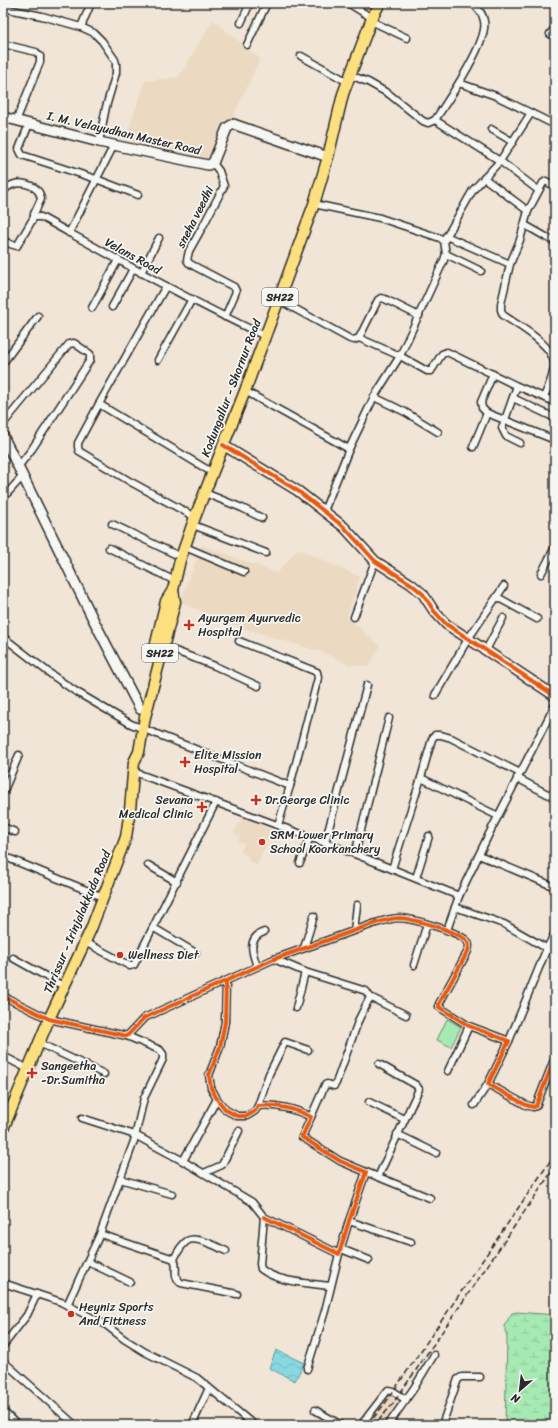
<svg xmlns="http://www.w3.org/2000/svg" width="558" height="1428" font-family="Sriracha,sans-serif">
<style>
.built{fill:#ecd9c2}
.green{fill:#a6e9b3;stroke:#688a6f}
.wetland{fill:url(#wetland-marsh);stroke:#688a6f}
.water{fill:url(#water-waves);stroke:#629398}
.lines{fill:none;stroke-linecap:round;stroke-linejoin:round}
.street-casing{stroke:#2b2b2b;stroke-width:9}
.secondary-casing{stroke:#2b2b2b;stroke-width:12}
.primary-casing{stroke:#2b2b2b;stroke-width:13}
.street{stroke:#f6f6f2;stroke-width:6}
.secondary{stroke:#f6f6f2;stroke-width:9}
.primary{stroke:#fce080;stroke-width:10}
.rail{stroke:#2b2b2b;stroke-width:1.5;stroke-dasharray:6 3;stroke-linecap:butt}
.cycleway-casing{stroke:#f6f6f2;stroke-width:6}
.cycleway{stroke:#e8590c;stroke-width:4}
.poi-dot{fill:#c8321e;stroke:#f6f6f2;stroke-width:1.5}
.labels{text-anchor:middle;stroke-width:3.5;stroke-linejoin:round;paint-order:stroke}
.shield{fill:#f6f6f2;stroke:#686867;stroke-width:1}
.shield-label{font-size:11px;font-weight:bold;fill:#2b2b2b}
.street-label{font-size:12px;fill:#2b2b2b;stroke:#f6f6f2}
.poi-label{font-size:12px;fill:#2b2b2b;stroke:#f6f6f2;text-anchor:start}
</style>
<defs>
<pattern id="wetland-marsh" width="20" height="14" patternUnits="userSpaceOnUse"><rect width="20" height="14" fill="#a6e9b3"/><path d="M1 5h8M5 5V1M11 12h8M15 12V8" fill="none" stroke="#8fc89a"/></pattern>
<pattern id="water-waves" width="16" height="10" patternUnits="userSpaceOnUse"><rect width="16" height="10" fill="#87d8e1"/><path d="M0 5q4-4 8 0t8 0" fill="none" stroke="#75bac1"/></pattern>
</defs>
<rect width="100%" height="100%" fill="#f0e5d6"/>
<filter id="ink" filterUnits="userSpaceOnUse"><feTurbulence type="fractalNoise" baseFrequency=".025" numOctaves="2"/><feDisplacementMap in="SourceGraphic" scale="8" xChannelSelector="R" yChannelSelector="G"/><feConvolveMatrix kernelMatrix="1 2 1 2 8 2 1 2 1" color-interpolation-filters="sRGB"/></filter>
<g filter="url(#ink)">
<!-- built -->
<g class="built">
<polygon points="213,20 260,59 211,164 125,140 145,81 179,77"/>
<polygon points="202,545 277,573 298,549 360,577 347,617 380,646 369,666 351,665 324,653 230,624 180,602"/>
<polygon points="243,816 273,831 272,833 278,835 274,843 268,840 257,865 248,860 249,857 241,852 244,844 238,841 240,836 234,833"/>
<polygon points="388,1391 403,1400 387,1422 385,1425 364,1425"/>
</g>
<!-- green -->
<polygon class="green" points="447,1019 461,1027 451,1047 437,1040"/>
<!-- wetland -->
<polygon class="wetland" points="517,1312 555,1315 555,1425 505,1425 507,1338 504,1326 512,1313"/>
<!-- water -->
<polygon class="water" points="276,1350 304,1363 295,1381 269,1368"/>
<g class="lines">
<!-- street casing -->
<g class="street-casing">
<g id="street">
<polyline points="348,3 372,18"/>
<polyline points="3,8 42,16 81,27 94,33 102,41 115,60 116,64 116,73 106,107 99,142"/>
<polyline points="371,21 407,38"/>
<polyline points="241,23 250,3"/>
<polyline points="81,27 91,3"/>
<polyline points="550,34 555,28"/>
<polyline points="3,44 36,52 40,56 40,62 16,121"/>
<polyline points="247,45 267,3"/>
<polyline points="301,56 348,82"/>
<polyline points="350,75 368,82 389,94 423,121 428,123 435,120 500,161 538,190"/>
<polyline points="531,113 555,125"/>
<path d="M435,120C447,102 489,41 484,21C483,14 477,7 472,3"/>
<polyline points="29,124 19,149 22,155 96,179 138,195"/>
<polyline points="491,129 513,142"/>
<polyline points="213,163 219,171 224,186 203,226 189,251 187,260 189,263 194,266 234,287 236,291 235,294 225,317"/>
<path d="M484,178L528,211L520,240L510,264L501,304V310L503,315C517,325 555,345 554,365C554,376 548,387 544,397"/>
<path d="M3,192C13,177 40,183 41,199L34,214V217"/>
<polyline points="314,204 380,218 440,238 444,241 446,254 444,260 400,356 374,397 349,449"/>
<polyline points="528,211 543,183 546,181 555,187"/>
<polyline points="525,225 555,242"/>
<polyline points="69,233 114,145"/>
<polyline points="446,236 510,264"/>
<path d="M3,240L10,244L17,246L34,217H41C115,258 188,300 265,336"/>
<polyline points="444,241 473,190 500,161 531,113 496,96 459,83"/>
<polyline points="446,254 481,271"/>
<polyline points="141,273 159,238"/>
<polyline points="166,286 99,404 213,473"/>
<polyline points="279,300 350,339 354,340 359,338"/>
<polyline points="112,307 133,269"/>
<polyline points="92,308 118,260"/>
<polyline points="419,316 385,299 381,298 378,300 359,338 400,356 427,371 431,371 442,354 447,352 517,386 555,402"/>
<polyline points="158,360 192,299"/>
<polyline points="3,363 38,316"/>
<polyline points="493,374 481,402 482,408 487,413 555,440"/>
<polyline points="517,386 502,428 506,436 520,443"/>
<polyline points="245,391 349,449 324,511"/>
<polyline points="374,397 405,412 438,432"/>
<polyline points="513,398 555,418"/>
<polyline points="99,404 78,443 78,447 79,451 131,482 195,517"/>
<polyline points="3,424 69,344 74,343 90,354 90,360 32,449 18,467"/>
<polyline points="473,447 487,413"/>
<polyline points="205,493 242,508 262,518"/>
<polyline points="3,498 22,477"/>
<polyline points="112,524 181,557"/>
<polyline points="193,525 266,553"/>
<polyline points="185,547 244,572"/>
<polyline points="109,548 175,581"/>
<polyline points="541,574 555,547"/>
<polyline points="497,597 537,619"/>
<polyline points="354,617 375,561"/>
<polyline points="3,637 52,675 75,691 131,724 290,786 278,825"/>
<polyline points="239,641 317,672 318,678 290,786"/>
<polyline points="162,646 215,666 258,686"/>
<polyline points="486,650 503,618"/>
<polyline points="435,695 468,639 504,586"/>
<polyline points="134,772 355,854 459,896 447,930"/>
<polyline points="517,778 555,798"/>
<polyline points="3,793 19,755"/>
<polyline points="498,816 421,778 432,739 435,735 441,735 451,738 520,773"/>
<polyline points="3,827 15,832"/>
<polyline points="325,843 367,685"/>
<polyline points="355,854 389,718"/>
<polyline points="479,855 555,887"/>
<polyline points="3,856 103,897"/>
<polyline points="300,863 310,837"/>
<polyline points="148,865 177,882"/>
<polyline points="392,869 421,778"/>
<polyline points="416,878 429,836"/>
<polyline points="459,896 489,834 555,705"/>
<polyline points="455,907 504,924 555,953"/>
<polyline points="154,928 196,953"/>
<polyline points="354,931 357,905"/>
<polyline points="85,942 130,966 134,965 216,802"/>
<polyline points="304,948 314,916"/>
<polyline points="13,958 65,987"/>
<polyline points="274,959 305,972 366,991 370,997"/>
<polyline points="414,965 427,924"/>
<path d="M257,966C252,953 247,938 264,932"/>
<path d="M226,981L225,1022L220,1047L209,1075L211,1088L217,1099L226,1110L237,1116H247L255,1111L258,1106C275,1104 296,1109 311,1117L302,1137L340,1161L366,1172L349,1221L339,1254L264,1217"/>
<path d="M3,996L49,1019L127,1036L144,1018L274,959L373,924C382,921 391,918 400,918C414,919 456,931 466,940C470,943 469,947 468,951L439,1004V1007L469,1026L509,1041L488,1084L526,1105L533,1107L536,1106L554,1060"/>
<polyline points="296,1008 305,972"/>
<polyline points="509,1041 547,948 555,933"/>
<polyline points="39,1043 104,1074"/>
<polyline points="3,1056 28,1069"/>
<polyline points="448,1071 469,1026"/>
<polyline points="369,1102 404,1119"/>
<polyline points="474,1105 488,1084"/>
<polyline points="258,1106 269,1074 285,1042 308,1050"/>
<polyline points="311,1117 325,1085 327,1084 334,1086 336,1083 359,1019 370,997 406,1015"/>
<path d="M82,1118L135,1135L183,1161L252,1202L264,1217L260,1264L261,1269C279,1283 309,1283 331,1286"/>
<polyline points="397,1134 436,1153"/>
<polyline points="183,1161 217,1099"/>
<polyline points="366,1172 430,1198"/>
<polyline points="204,1173 222,1165 239,1131"/>
<polyline points="378,1177 419,1089 416,1085 379,1064"/>
<polyline points="120,1179 172,1194"/>
<polyline points="349,1221 411,1242"/>
<path d="M100,1234L174,1259C179,1269 171,1275 181,1283L237,1294"/>
<polyline points="341,1249 369,1260"/>
<path d="M174,1259C177,1253 181,1245 187,1241C195,1235 218,1247 226,1251"/>
<polyline points="88,1262 130,1282"/>
<polyline points="3,1283 61,1302 106,1325 124,1339 145,1352 197,1378 254,1425"/>
<polyline points="67,1305 100,1234 134,1141 144,1098 163,1059 163,1054 160,1050 127,1036"/>
<polyline points="3,1346 27,1315 37,1294"/>
<polyline points="3,1361 75,1425"/>
<polyline points="307,1369 325,1311 339,1254"/>
<polyline points="315,1410 341,1425"/>
<polyline points="3,1411 17,1425"/>
<polyline points="157,1423 161,1425"/>
<polyline points="192,1425 209,1388"/>
<polyline points="361,1425 388,1390 393,1391 406,1400"/>
<polyline points="388,1425 414,1388 434,1355"/>
<polyline points="442,1425 458,1379 462,1377 480,1377"/>
</g>
</g>
<!-- secondary casing -->
<g class="secondary-casing">
<g id="secondary">
<polyline points="3,117 99,142 208,165 213,163 227,128 233,124 328,157"/>
<polyline points="3,436 93,619 140,709"/>
<polyline points="223,445 298,491 344,527 375,561 411,584 423,594 434,611 446,624 555,696"/>
</g>
</g>
<!-- primary casing -->
<g class="primary-casing">
<g id="primary">
<polyline points="154,652 166,601 173,590"/>
<polyline points="3,1129 49,1019 91,929 126,837 130,810 134,762 139,752 145,717 175,602 173,590 180,560 195,517 245,391 314,204 328,157 343,94 372,18 380,3"/>
</g>
</g>
<!-- street -->
<use href="#street" class="street"/>
<!-- secondary -->
<use href="#secondary" class="secondary"/>
<!-- primary -->
<use href="#primary" class="primary"/>
<!-- rail -->
<g class="rail">
<polyline points="378,1421 391,1406 416,1370 555,1167"/>
<polyline points="368,1425 386,1402 555,1154"/>
</g>
<!-- cycleway casing -->
<g class="cycleway-casing">
<g id="cycleway">
<polyline points="223,445 298,491 344,527 375,561 411,584 423,594 434,611 446,624 555,696"/>
<path d="M226,981L225,1022L220,1047L209,1075L211,1088L217,1099L226,1110L237,1116H247L255,1111L258,1106C275,1104 296,1109 311,1117L302,1137L340,1161L366,1172L349,1221L339,1254L264,1217"/>
<path d="M3,996L49,1019L127,1036L144,1018L274,959L373,924C382,921 391,918 400,918C414,919 456,931 466,940C470,943 469,947 468,951L439,1004V1007L469,1026L509,1041L488,1084L526,1105L533,1107L536,1106L554,1060"/>
</g>
</g>
<!-- cycleway -->
<use href="#cycleway" class="cycleway"/>
</g>
</g>
<!-- markers -->
<g class="poi-dot">
<path d="M187 619h4v4h4v4h-4v4h-4v-4h-4v-4h4z"/>
<path d="M183 756h4v4h4v4h-4v4h-4v-4h-4v-4h4z"/>
<path d="M254 794h4v4h4v4h-4v4h-4v-4h-4v-4h4z"/>
<path d="M200 801h4v4h4v4h-4v4h-4v-4h-4v-4h4z"/>
<circle cx="262" cy="842" r="4"/>
<circle cx="120" cy="955" r="4"/>
<path d="M30 1067h4v4h4v4h-4v4h-4v-4h-4v-4h4z"/>
<circle cx="71" cy="1314" r="4"/>
</g>
<g class="labels">
<!-- shield labels -->
<g class="shield">
<rect x="262" y="288" width="36" height="18" rx="3"/>
<rect x="142" y="644" width="36" height="18" rx="3"/>
</g>
<g class="shield-label">
<text x="280" y="301">SH22</text>
<text x="160" y="657">SH22</text>
</g>
<!-- street labels -->
<g class="street-label">
<text transform="translate(124 133) rotate(13)" y="4">I. M. Velayudhan Master Road</text>
<text transform="translate(195 217) rotate(-63)" y="4">sneha veedhi</text>
<text transform="translate(133 256) rotate(29)" y="4">Velans Road</text>
<text transform="translate(231 388) rotate(-69)" y="4">Kodungallur - Shornur Road</text>
<text transform="translate(77 922) rotate(-67)" y="4">Thrissur - Irinjalakkuda Road</text>
</g>
<!-- poi labels -->
<g class="poi-label">
<text x="198" y="622">Ayurgem Ayurvedic<tspan x="198" dy="14">Hospital</tspan></text>
<text x="194" y="759">Elite Mission<tspan x="194" dy="14">Hospital</tspan></text>
<text x="193" y="804" text-anchor="end">Sevana<tspan x="193" dy="14">Medical Clinic</tspan></text>
<text x="265" y="804">Dr.George Clinic</text>
<text x="270" y="839">SRM Lower Primary<tspan x="270" dy="14">School Koorkanchery</tspan></text>
<text x="128" y="959">Wellness Diet</text>
<text x="41" y="1070">Sangeetha<tspan x="41" dy="14">-Dr.Sumitha</tspan></text>
<text x="79" y="1311">Heyniz Sports<tspan x="79" dy="14">And Fittness</tspan></text>
</g>
</g>
<!-- margin -->
<rect width="558" height="1428" fill="none" stroke="#f6f6f2" stroke-width="16"/>
<rect x="8" y="8" width="542" height="1412" fill="none" stroke="#2b2b2b" stroke-width="1.5" filter="url(#ink)"/>
<!-- north arrow -->
<g transform="translate(520 1390) rotate(208)" stroke="#f6f6f2" stroke-width="3" paint-order="stroke">
<path d="M0-3L7 15L0 10L-7 15Z" fill="#2b2b2b"/>
<text y="-6" font-size="11" font-weight="bold" text-anchor="middle" fill="#2b2b2b">N</text>
</g>
</svg>
